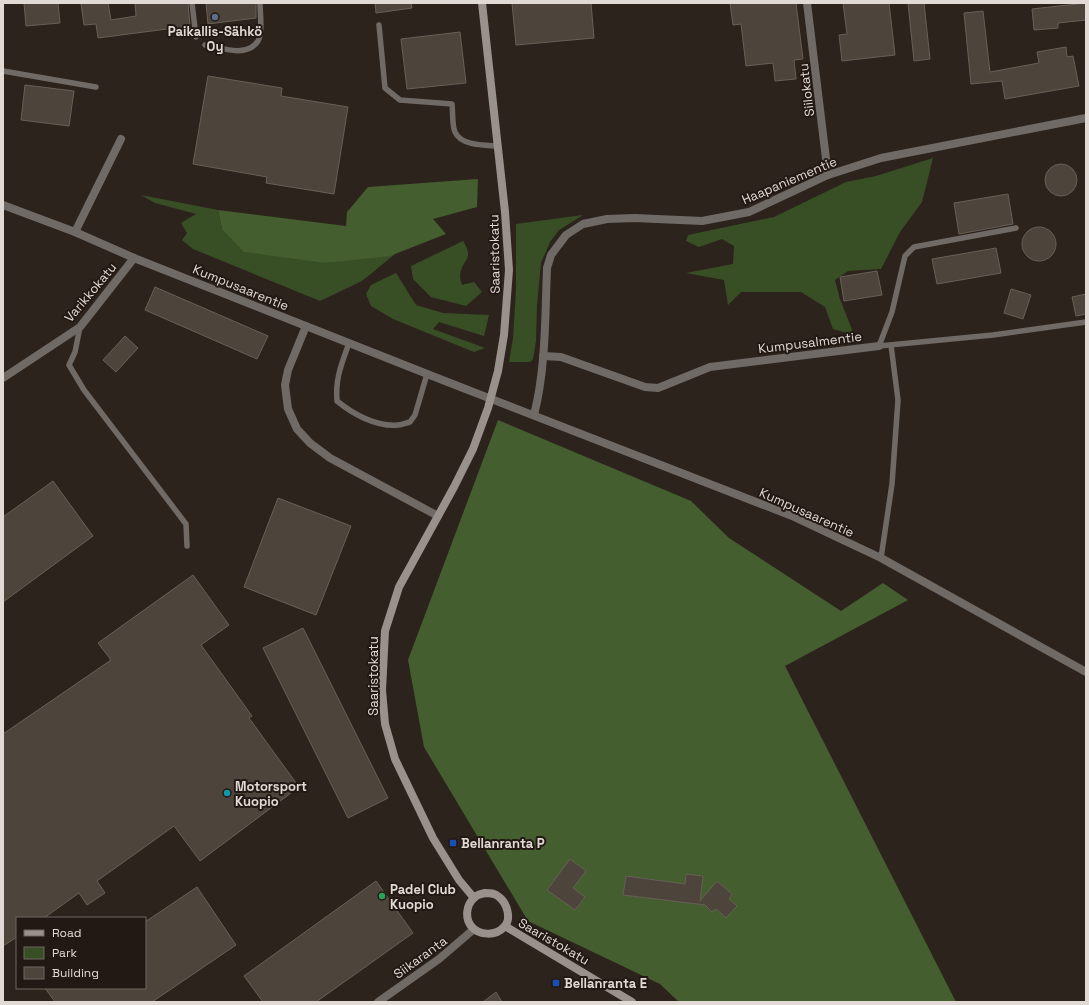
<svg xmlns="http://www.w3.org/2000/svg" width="1089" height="1005" font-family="'Space Grotesk',sans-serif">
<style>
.green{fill:#384f25}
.forest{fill:#445e2f}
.building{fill:#4d453b;stroke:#686056}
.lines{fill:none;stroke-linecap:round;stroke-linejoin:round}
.service{stroke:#6f6a66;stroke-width:5.5}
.minor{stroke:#6f6a66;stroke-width:8}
.secondary{stroke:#99918b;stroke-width:8}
.service-dot{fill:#5c6f8a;stroke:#231914;stroke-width:1.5}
.culture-dot{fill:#0f9aa8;stroke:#231914;stroke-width:1.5}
.transit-dot{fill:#1a4fb4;stroke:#231914;stroke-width:1.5}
.leisure-dot{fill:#2e9e5b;stroke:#231914;stroke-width:1.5}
.labels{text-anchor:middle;stroke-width:4;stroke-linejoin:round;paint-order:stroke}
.poi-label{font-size:13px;font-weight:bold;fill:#e0d9d4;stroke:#231914;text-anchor:start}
.street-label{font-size:13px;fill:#e0d9d4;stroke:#231914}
</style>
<rect width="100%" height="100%" fill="#2d231d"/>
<!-- green -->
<g class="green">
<polygon points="933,158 922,202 900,232 881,269 848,271 835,280 840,299 854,335 833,329 825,307 801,292 741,292 728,305 724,280 686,273 733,264 734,246 722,239 699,247 686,241 688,235 774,217 846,182 876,176"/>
<polygon points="141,195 218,210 222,229 326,263 395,254 362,281 320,301 193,249 182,240 187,233 181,223 196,214 155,203"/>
<polygon points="583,215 559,230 550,242 541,263 537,305 536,341 533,359 530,362 509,362 513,338 516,289 516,224"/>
<path d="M463,241C475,260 462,259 460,275C460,278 461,282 462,285L474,282L482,292L466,306L431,297L413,279L411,266Z"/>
<polygon points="396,273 416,305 443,313 489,315 484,336 439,322 433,329 485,348 474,352 393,319 371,306 366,294 371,285"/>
</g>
<!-- forest -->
<g class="forest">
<polygon points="478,179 477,207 433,219 446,234 390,256 326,263 244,252 222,229 218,210 346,226 347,212 368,187"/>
<polygon points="498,420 691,501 729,538 841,611 883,583 908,600 785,666 956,1002 679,1002 660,984 528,921 424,747 408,660"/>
</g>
<!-- building -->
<g class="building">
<polygon points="24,3 58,3 60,23 26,26"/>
<polygon points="81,3 108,3 111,20 136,16 135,3 188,3 190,26 98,38 96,24 84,25"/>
<polygon points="206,3 256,3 256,18 208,24"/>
<polygon points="375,3 411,3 412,8 376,13"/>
<polygon points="512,3 591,3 594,38 516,45"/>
<polygon points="730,3 796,3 803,59 794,60 796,79 775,81 773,63 746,66 741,24 733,25"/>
<polygon points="843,3 889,3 895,55 842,61 839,35 847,34"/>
<polygon points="908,3 924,3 930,59 914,61"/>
<polygon points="1086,3 1086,20 1058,23 1058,28 1034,30 1032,9"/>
<polygon points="983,11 990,72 1039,63 1037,52 1066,47 1067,57 1073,56 1079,86 1005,99 1002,81 971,84 964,13"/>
<polygon points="460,32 466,83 407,89 401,39"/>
<polygon points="208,76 282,88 281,96 348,107 334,194 266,183 267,177 193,164"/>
<polygon points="25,85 74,91 69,126 21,120"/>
<circle cx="1061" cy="180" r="16"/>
<polygon points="1008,194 1013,224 959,234 954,203"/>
<circle cx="1039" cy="244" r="17"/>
<polygon points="996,248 1001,273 937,284 932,259"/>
<polygon points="877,271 882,295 844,301 840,277"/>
<polygon points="155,287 268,336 257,359 145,310"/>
<polygon points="1011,289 1031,295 1023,319 1004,313"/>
<polygon points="1086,294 1086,314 1076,316 1072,297"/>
<polygon points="125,336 138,348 116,372 103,360"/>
<polygon points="53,481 93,536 3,602 3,517"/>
<polygon points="278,498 351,526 316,615 244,587"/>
<polygon points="193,575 229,625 201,645 252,716 249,718 299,787 200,861 174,826 97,881 105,893 87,905 79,893 44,918 17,918 17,937 3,946 3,734 111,660 98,643"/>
<polygon points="303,628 388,798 348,818 263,648"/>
<polygon points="570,859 586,871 573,888 585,897 575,910 547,890"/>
<polygon points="686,874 703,876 700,901 717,881 732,894 729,899 737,906 726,918 716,909 712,912 705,905 623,895 626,876 685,884"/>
<polygon points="376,881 413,933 316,1002 263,1002 244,976"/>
<polygon points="197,887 236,945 152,1002 55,1002 45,988 145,988 145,922"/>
<polygon points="496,992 502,1002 483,1002"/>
</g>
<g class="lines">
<!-- service -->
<g class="service">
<polyline points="192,3 196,37"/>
<path d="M379,25L385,88L400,100L452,104C453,112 452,126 455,132C461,146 485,145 498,146"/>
<path d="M205,45C221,48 247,58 258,41C263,32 260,13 260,3"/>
<polyline points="3,71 96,87"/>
<polyline points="1016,228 914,247 905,256 892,312 879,346 993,335 1086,322"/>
<polyline points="80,327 75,352 69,365 84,390 186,524 187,546"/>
<path d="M349,343C342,363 335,378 337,401C353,414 376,427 398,425C402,425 406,423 410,422L415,415L427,374"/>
<polyline points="881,558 892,484 898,400 891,345"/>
</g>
<!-- minor -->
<g class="minor">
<polyline points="807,3 828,175"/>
<polyline points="3,205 75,232 134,258 445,381 792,516 881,558 1086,672"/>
<polyline points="75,232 121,139"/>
<polyline points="306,326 288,370 285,385 288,409 297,429 310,443 330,458 438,516"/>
<polyline points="543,356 561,357 645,387 658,388 710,367 879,346"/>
<polyline points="3,378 80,327 134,258"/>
<path d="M534,415C546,368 545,317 547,268L551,255L566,235L583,224L607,219L635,218L702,221L749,212L828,175L881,158L1086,118"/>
<polyline points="378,1002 439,959 474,929"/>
</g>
<!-- secondary -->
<g class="secondary">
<path d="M485,893C490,893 495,893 499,897C507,903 512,919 504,927C496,936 479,936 471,926C465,918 466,905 474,898C476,895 481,894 485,893Z"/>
<polyline points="474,898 459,880 433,838 395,759 385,724 382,690 385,631 399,587 454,487 473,449 488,408 498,371 504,335 509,270 505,212 482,3"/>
<polyline points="505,926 632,1002"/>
</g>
</g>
<!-- markers -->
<circle class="service-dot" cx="215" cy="17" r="4"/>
<circle class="culture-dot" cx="227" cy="793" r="4"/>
<g class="transit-dot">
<rect x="449" y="839" width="8" height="8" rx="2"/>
<rect x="552" y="979" width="8" height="8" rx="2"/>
</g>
<circle class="leisure-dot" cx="382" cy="896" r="4"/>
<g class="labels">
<!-- poi labels -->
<g class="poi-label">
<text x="215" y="36" text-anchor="middle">Paikallis-Sähkö<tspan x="215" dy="15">Oy</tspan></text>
<text x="235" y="791">Motorsport<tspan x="235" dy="15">Kuopio</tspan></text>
<text x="461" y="848">Bellanranta P</text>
<text x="390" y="894">Padel Club<tspan x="390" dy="15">Kuopio</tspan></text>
<text x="564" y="988">Bellanranta E</text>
</g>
<!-- street labels -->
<g class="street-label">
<text transform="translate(806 90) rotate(-97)" y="5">Siilokatu</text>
<text transform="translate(789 180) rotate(-23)" y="5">Haapaniementie</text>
<text transform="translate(494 254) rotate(-91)" y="5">Saaristokatu</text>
<text transform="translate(241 287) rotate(22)" y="5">Kumpusaarentie</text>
<text transform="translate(90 292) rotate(-50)" y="5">Varikkokatu</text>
<text transform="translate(810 342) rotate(-7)" y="5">Kumpusalmentie</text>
<text transform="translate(807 512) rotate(24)" y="5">Kumpusaarentie</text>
<text transform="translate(373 676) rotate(-90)" y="5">Saaristokatu</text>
<text transform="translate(554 941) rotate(30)" y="5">Saaristokatu</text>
<text transform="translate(420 957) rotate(-36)" y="5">Siikaranta</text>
</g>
</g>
<!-- border -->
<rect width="1089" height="1005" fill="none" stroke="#e0d9d4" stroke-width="8"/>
<!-- legend -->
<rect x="16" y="917" width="130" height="72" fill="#231914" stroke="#6f6661"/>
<rect x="24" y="930" width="20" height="6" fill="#99918b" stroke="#6f6661"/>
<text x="52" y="937" font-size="12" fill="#e0d9d4">Road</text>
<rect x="24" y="947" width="20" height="12" fill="#384f25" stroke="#6f6661"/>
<text x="52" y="957" font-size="12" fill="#e0d9d4">Park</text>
<rect x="24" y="967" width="20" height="12" fill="#4d453b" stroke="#6f6661"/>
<text x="52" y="977" font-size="12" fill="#e0d9d4">Building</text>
</svg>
